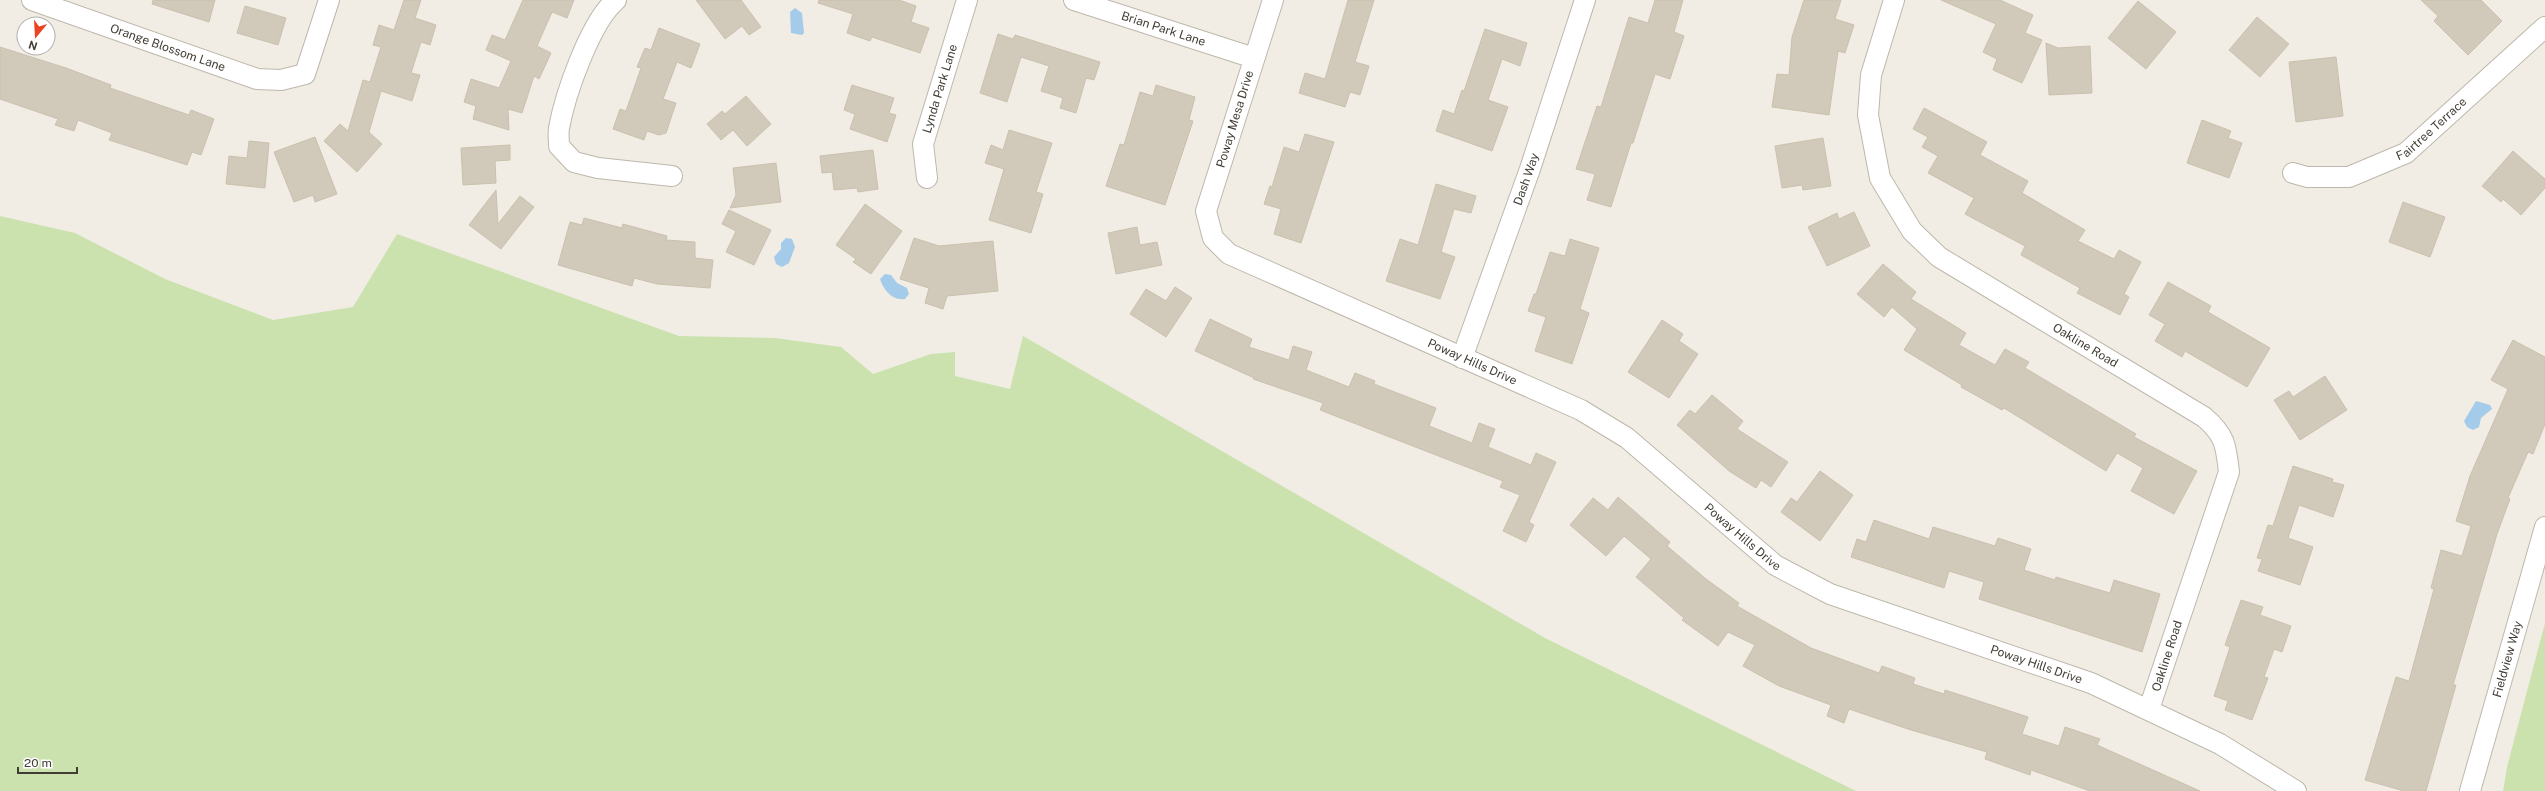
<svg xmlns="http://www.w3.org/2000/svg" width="2545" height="791" font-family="'Public Sans',sans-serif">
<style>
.green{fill:#cbe2af}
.water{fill:#a4ccea}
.building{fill:#d1c9ba;stroke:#cbc0ae}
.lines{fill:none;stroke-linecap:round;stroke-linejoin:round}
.minor-casing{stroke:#beb7ab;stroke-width:22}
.minor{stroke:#fff;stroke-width:20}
.labels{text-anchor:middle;stroke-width:3;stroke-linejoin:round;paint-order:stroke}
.street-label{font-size:12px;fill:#423d34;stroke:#fff}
</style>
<rect width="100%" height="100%" fill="#f1ede4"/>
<!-- green -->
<g class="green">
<polygon points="0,216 75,233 165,279 273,320 353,307 397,234 679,336 775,338 841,347 873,374 931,354 955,352 955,376 1010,389 1023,336 1545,638 1856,791 0,791"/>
<polygon points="2545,623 2545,791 2503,791 2507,767"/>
</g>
<!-- water -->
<g class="water">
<polygon points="795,8 802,13 804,33 802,35 791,33 790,12"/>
<polygon points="786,238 792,239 795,247 789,263 782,267 776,264 774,257 781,249 781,243"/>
<path d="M885,274L891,275L897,283L907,288L909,294L905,299C892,301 883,289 880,279Z"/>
<polygon points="2476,401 2490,405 2492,409 2481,418 2479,427 2473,430 2467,427 2464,421"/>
</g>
<!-- building -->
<g class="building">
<polygon points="153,0 215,0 209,22 152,4"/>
<polygon points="404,0 421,0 415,18 436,25 430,45 421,42 411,73 420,75 412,101 381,91 369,132 382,144 357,172 324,141 340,124 348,131 363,80 370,82 381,47 373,45 379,25 394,30"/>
<polygon points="523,0 574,0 567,18 552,12 537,46 551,53 539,79 534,76 522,113 508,109 509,130 473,119 476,106 464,102 471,79 499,88 511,61 486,50 492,35 505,40"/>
<polygon points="696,0 741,0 761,27 749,35 742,26 725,39"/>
<polygon points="819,0 899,0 916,6 911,22 929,28 920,53 872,37 870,41 847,33 853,14 818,3"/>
<polygon points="1348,0 1374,0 1355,62 1369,66 1360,95 1350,92 1345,107 1299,93 1305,73 1325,79"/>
<polygon points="1655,0 1683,0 1674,32 1684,36 1670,79 1655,74 1633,143 1631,143 1611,207 1587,200 1595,174 1576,169 1597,106 1601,107 1629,17 1648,23"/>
<polygon points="1804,0 1841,0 1835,19 1854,25 1845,53 1838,51 1829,115 1772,107 1777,74 1789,75 1792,37"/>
<polygon points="1941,0 2000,0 2033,15 2025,33 2042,40 2022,83 1993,70 1997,59 1983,52 1996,24"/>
<polygon points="2421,0 2481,0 2502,21 2468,55 2434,21 2438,16"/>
<polygon points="2138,1 2176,32 2146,69 2108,38"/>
<polygon points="245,6 286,18 278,45 237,33"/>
<polygon points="2257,17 2289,44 2260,77 2229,50"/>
<polygon points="659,28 700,44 691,68 677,62 663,99 676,103 666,133 659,135 647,131 644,140 613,129 620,109 626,111 641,68 637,67 645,48 651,50"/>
<polygon points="1485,29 1527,43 1520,66 1502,59 1488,100 1508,107 1492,151 1436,131 1443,110 1454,114 1462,90 1464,91"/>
<polygon points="998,34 1013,39 1015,35 1100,62 1094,80 1086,78 1076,113 1060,108 1063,98 1041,91 1049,66 1021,57 1007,102 980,93"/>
<polygon points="2046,43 2058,48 2090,46 2092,93 2049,95"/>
<polygon points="0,47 66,68 111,85 110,88 189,115 191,110 214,119 201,155 192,152 187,165 109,140 112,133 78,120 74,131 55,125 58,119 0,99"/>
<polygon points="2336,57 2343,116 2296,122 2289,62"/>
<polygon points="852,85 894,98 889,113 896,115 887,142 850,129 855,114 844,110"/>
<polygon points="1156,85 1195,97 1189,120 1193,121 1165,205 1106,186 1120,144 1124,145 1140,92 1153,96"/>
<polygon points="746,96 771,124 747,146 733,130 721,140 707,124 722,111 725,114"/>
<polygon points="1924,108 1987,142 1980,155 2028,181 2022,193 2085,230 2078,241 2114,259 2119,250 2141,262 2124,294 2129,297 2120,315 2077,293 2080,288 2021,255 2025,246 1965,214 1974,198 1928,173 1938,156 1922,147 1928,137 1913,129"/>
<polygon points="2202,120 2231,131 2228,138 2242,143 2229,178 2187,163"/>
<polygon points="1009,130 1052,143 1036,192 1043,194 1031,233 989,220 1004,169 985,163 991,145 1003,150"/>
<polygon points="1305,134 1334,142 1301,243 1274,234 1281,209 1264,204 1270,186 1272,187 1284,147 1299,152"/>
<polygon points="315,137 337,194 315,202 313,195 294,202 274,152"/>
<polygon points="1823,138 1831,186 1803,190 1802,185 1782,188 1775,146"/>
<polygon points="249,141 269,143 265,188 226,184 229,156 247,158"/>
<polygon points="510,145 510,160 495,161 496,183 463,185 461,148"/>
<polygon points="873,150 878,189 858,192 857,188 834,190 832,172 822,173 820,156"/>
<polygon points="2513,151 2545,179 2545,188 2521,215 2503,199 2501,202 2482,186"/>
<polygon points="776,163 781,202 730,208 736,195 733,168"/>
<polygon points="1436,184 1476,196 1471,213 1454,209 1441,252 1455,257 1440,299 1386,281 1400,239 1418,245"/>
<polygon points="496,190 498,224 520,196 534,207 501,249 469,225"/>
<polygon points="2403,202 2445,217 2430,257 2389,242"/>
<polygon points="865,204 902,231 871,274 853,262 856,259 836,245"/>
<polygon points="729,210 771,230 754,265 726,252 736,231 722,224"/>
<polygon points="1854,212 1870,246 1827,266 1808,227 1837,213 1839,219"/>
<polygon points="584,218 622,228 623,224 667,236 666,240 695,242 695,258 713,260 710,288 657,284 634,278 632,286 558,265 570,222 582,225"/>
<polygon points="1137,227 1140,245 1157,242 1162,265 1116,274 1108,233"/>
<polygon points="914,238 939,246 993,241 998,291 947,296 943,309 925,303 929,288 900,279"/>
<polygon points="1570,239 1599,248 1580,309 1589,313 1572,364 1535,351 1546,317 1528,311 1534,294 1536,294 1550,252 1565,256"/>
<polygon points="1883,264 1916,292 1911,299 1966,333 1959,345 1995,365 2005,349 2029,362 2025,368 2136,434 2134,437 2197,471 2174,514 2131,491 2143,468 2117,453 2106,471 2004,408 2002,410 1961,387 1962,385 1904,350 1917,329 1892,307 1884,317 1857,294"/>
<polygon points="2168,282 2211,306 2208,312 2270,348 2247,387 2185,351 2182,357 2155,341 2165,324 2149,315"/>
<polygon points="1175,287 1192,298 1166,337 1130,314 1146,289 1166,301"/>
<polygon points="1210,319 1252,339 1249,347 1289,360 1293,346 1312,352 1306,370 1349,387 1355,373 1375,381 1374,384 1436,408 1429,426 1472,443 1479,423 1495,429 1488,447 1531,465 1536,453 1556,462 1529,522 1534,525 1526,542 1503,531 1520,495 1500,487 1503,481 1320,410 1323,403 1253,379 1254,378 1195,351"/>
<polygon points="1662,320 1683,334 1679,341 1698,354 1669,398 1628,372"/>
<polygon points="2513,340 2545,357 2545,424 2533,454 2528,452 2508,498 2510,499 2497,534 2453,685 2456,685 2426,791 2404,791 2365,780 2396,677 2409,681 2434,589 2431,588 2441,550 2462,556 2471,526 2456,521 2470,476 2508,389 2491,380"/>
<polygon points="2325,376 2347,410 2300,440 2274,400 2289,391 2293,397"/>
<polygon points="1712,395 1743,421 1737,429 1788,462 1771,487 1761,480 1756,488 1729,471 1677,425 1690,410 1695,414"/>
<polygon points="2293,466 2333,479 2332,482 2344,485 2333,517 2299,505 2288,538 2313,547 2300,585 2258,571 2262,559 2257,558 2268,525 2273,526"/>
<polygon points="1820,471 1853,495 1820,541 1781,512 1791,498 1797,502"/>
<polygon points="1618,497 1670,542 1667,546 1706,579 1739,603 1737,606 1811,648 1879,673 1882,666 1915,678 1913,684 1944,694 1945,690 2028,717 2022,734 2059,746 2065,727 2100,739 2097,745 2200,791 2090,791 2031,770 2030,775 1985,759 1987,752 1911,730 1849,709 1844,723 1827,716 1831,705 1779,686 1743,666 1755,645 1728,632 1718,646 1682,620 1684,618 1636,577 1651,559 1624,536 1606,556 1570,525 1593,498 1608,510"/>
<polygon points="1874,520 1929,539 1933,527 1995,546 1998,538 2031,549 2024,570 2055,580 2056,577 2110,593 2114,580 2160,594 2142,652 1979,599 1984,582 1949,571 1944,588 1851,557 1857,539 1866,542"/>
<polygon points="2241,600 2263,607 2260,615 2291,626 2282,652 2274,649 2264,677 2268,678 2252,720 2225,710 2228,701 2214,696 2230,647 2225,645"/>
</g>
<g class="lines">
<!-- minor casing -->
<g class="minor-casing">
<g id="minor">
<path id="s1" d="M32,0L257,79L281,80L305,74L329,0"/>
<path d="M616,0C590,22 565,95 559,128C558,134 559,141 559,146L574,162L598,168L672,176"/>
<path id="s2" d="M1074,0L1254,58"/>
<path id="s3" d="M1273,0L1206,211L1213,238L1229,254L1581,410L1627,438L1775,565L1830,594L2091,683L2220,744L2296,791"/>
<path id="s4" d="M1894,0L1871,75L1868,115L1880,178L1912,231L1939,257L2204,417C2225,435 2226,445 2229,472L2149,709"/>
<path id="s5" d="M2293,173L2307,177H2349L2406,153L2545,27"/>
<path id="s6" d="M927,178L923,144L967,0"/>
<path id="s7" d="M1462,358L1530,169L1585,0"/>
<path id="s8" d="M2470,791L2545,527"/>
</g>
</g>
<!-- minor -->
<use href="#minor" class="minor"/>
</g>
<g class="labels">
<!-- street labels -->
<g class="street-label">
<text dy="4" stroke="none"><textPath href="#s2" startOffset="94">Brian Park Lane</textPath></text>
<text dy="4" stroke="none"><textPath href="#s1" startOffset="144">Orange Blossom Lane</textPath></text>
<text dy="4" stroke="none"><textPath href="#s6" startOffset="92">Lynda Park Lane</textPath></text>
<text transform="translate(1235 119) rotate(-73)" y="4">Poway Mesa Drive</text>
<text dy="4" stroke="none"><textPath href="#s5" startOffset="153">Fairtree Terrace</textPath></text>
<text dy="4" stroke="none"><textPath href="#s7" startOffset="190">Dash Way</textPath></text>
<text dy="4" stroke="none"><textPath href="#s4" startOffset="453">Oakline Road</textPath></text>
<text dy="4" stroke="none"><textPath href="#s3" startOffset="538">Poway Hills Drive</textPath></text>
<text dy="4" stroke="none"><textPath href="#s3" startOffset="863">Poway Hills Drive</textPath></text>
<text transform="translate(2167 656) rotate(-72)" y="4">Oakline Road</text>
<text dy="4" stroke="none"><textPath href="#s8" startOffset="137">Fieldview Way</textPath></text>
<text dy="4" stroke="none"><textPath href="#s3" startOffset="1186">Poway Hills Drive</textPath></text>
</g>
</g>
<!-- north arrow -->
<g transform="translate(36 36) rotate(198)"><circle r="19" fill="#ffffff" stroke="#b3b1ae"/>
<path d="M0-3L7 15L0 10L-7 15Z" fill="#e94322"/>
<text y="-6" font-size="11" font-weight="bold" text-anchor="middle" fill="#423d34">N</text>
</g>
<!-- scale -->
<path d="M18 767v6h59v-6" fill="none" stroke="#423d34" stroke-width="2"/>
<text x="24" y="767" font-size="12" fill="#423d34" stroke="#ffffff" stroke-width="3" paint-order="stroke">20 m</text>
</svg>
